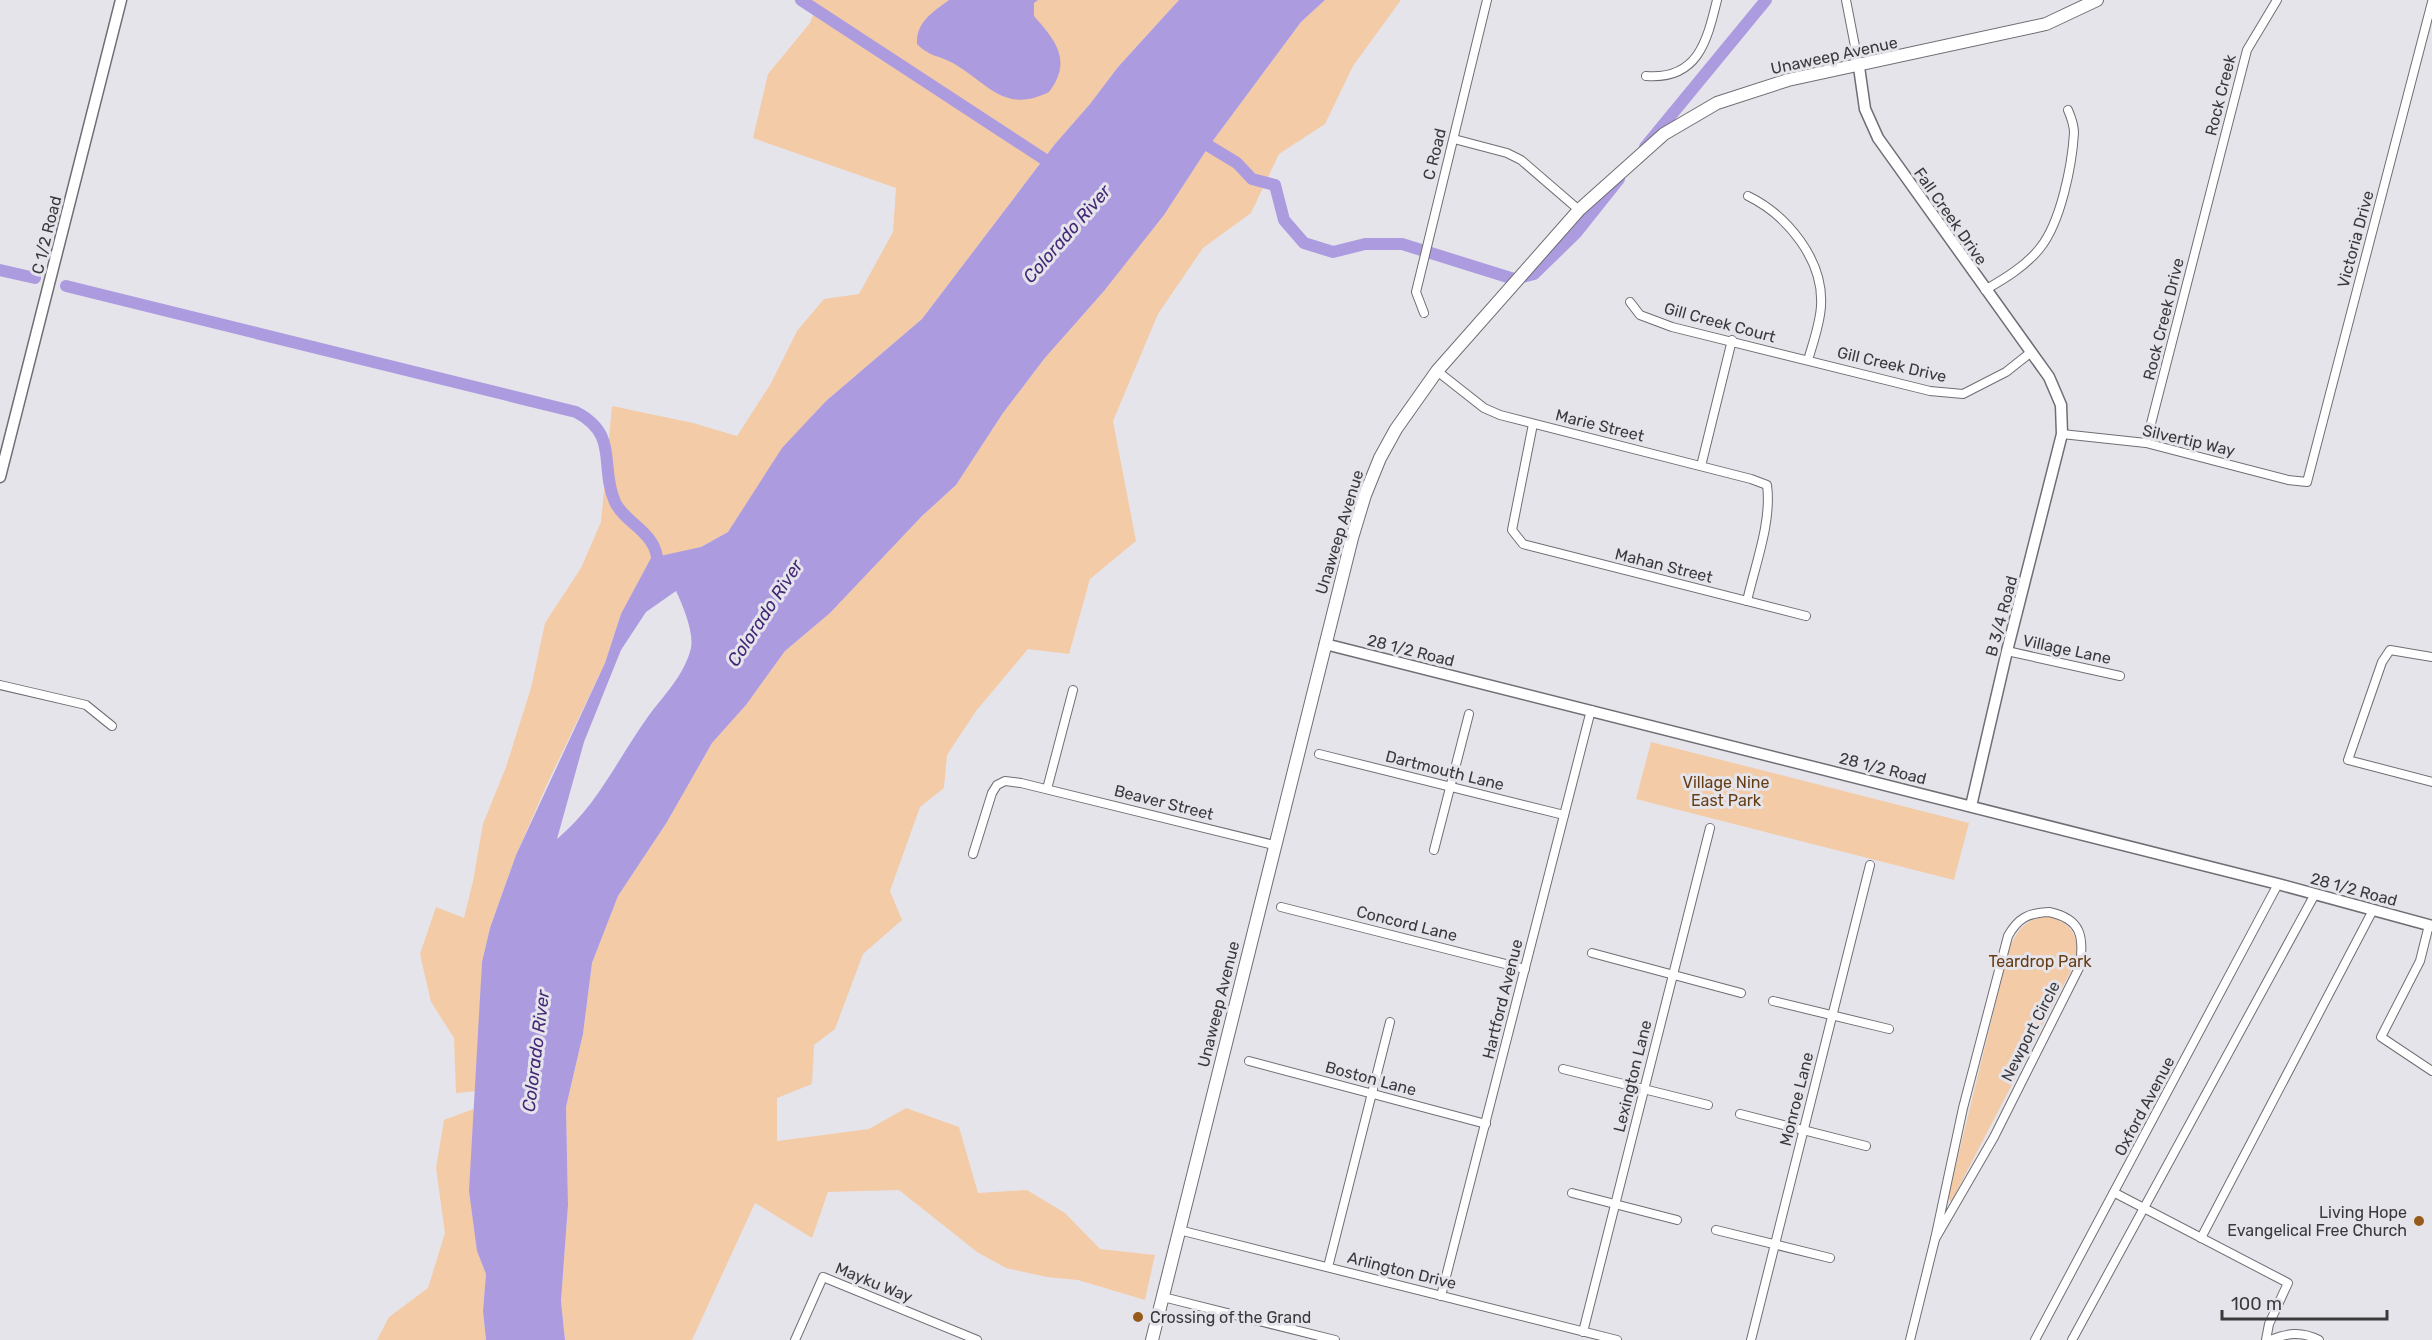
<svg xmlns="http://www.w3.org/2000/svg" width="2432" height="1340" font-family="Rubik,sans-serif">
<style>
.green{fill:#f3cba7}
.water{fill:#ad9be0;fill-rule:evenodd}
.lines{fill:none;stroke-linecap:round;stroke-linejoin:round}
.canal{stroke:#ad9be0;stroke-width:12}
.minor-casing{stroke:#6f6e74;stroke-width:10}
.tertiary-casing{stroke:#6f6e74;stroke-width:13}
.secondary-casing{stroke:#6f6e74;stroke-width:14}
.minor{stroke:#fff;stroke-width:8}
.tertiary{stroke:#fff;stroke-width:10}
.secondary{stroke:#fff;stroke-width:12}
.poi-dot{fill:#965b1a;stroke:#e6e4eb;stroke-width:2}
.labels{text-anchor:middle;stroke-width:6;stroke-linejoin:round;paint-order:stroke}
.street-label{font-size:16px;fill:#3a393c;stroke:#e6e4eb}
.park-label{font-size:16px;fill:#643d14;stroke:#e6e4eb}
.poi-label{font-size:16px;fill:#3a393c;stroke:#e6e4eb;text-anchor:end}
.water-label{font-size:18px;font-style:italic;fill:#442877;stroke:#e6e4eb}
</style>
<rect width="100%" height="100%" fill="#e6e4eb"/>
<!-- green -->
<g class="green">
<polygon points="798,0 1179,0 1118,67 1090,104 1055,144 922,319 826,401 783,448 728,532 701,547 621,614 605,663 548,782 516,855 490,928 482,962 477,1091 456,1093 454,1038 431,1002 420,954 436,907 464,918 473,881 483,824 506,767 531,688 545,623 581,568 601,522 612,406 693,423 737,436 770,385 797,331 824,299 859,294 893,232 896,188 753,138 768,74 810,23 814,13"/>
<polygon points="1325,0 1401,0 1353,66 1325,124 1279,154 1251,213 1203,248 1158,314 1113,421 1136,541 1090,579 1069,654 1028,649 976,711 947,755 944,788 920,807 890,891 902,920 863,954 835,1029 814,1045 812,1084 777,1098 777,1141 869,1129 906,1108 959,1127 978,1193 1027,1190 1065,1213 1100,1249 1155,1255 1145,1300 1078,1280 1047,1277 1006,1268 977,1252 899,1190 828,1192 812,1238 755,1203 692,1340 565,1340 561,1301 568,1205 566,1107 583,1034 592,963 618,896 667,822 712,743 746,705 785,651 830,613 922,516 956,485 1003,413 1044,359 1104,291 1164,215 1209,146 1301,22"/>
<polygon points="1651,742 1969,823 1954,880 1636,799"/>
<path d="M2048,916C2072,924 2078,934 2077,959L1951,1202L1948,1197L2009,949C2017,930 2026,918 2048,916Z"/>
<polygon points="476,1108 472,1142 476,1226 477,1251 486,1274 483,1311 486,1340 377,1340 389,1317 428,1288 445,1233 436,1168 444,1120"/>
</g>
<!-- water -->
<g class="water">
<path d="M949,0H1038L1034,3V16C1057,42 1072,61 1049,92C1004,114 989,84 953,63C940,56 928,56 917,44C916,22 933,12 949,0Z"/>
<path d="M1179,0H1325L1301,22L1209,146L1164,215L1104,291L1044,359L1003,413L956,485L922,516L830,613L785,651L746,705L712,743L667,822L618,896L592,963L583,1034L566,1107L568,1205L561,1301L565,1340H486L483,1311L486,1274L477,1251L469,1191L482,962L490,928L516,855L605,663L621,614L651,558L701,547L728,532L782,448L826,401L922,319L1055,144L1090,104L1118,67ZM676,591C683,606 694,632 691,648C684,676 663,696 647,718C617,760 597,806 557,839L584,742L621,650L646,612Z"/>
</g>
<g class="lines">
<!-- canal -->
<g class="canal">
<polyline points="801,0 1044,159"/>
<polyline points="1209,146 1237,163 1252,179 1275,185 1284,220 1304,243 1333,252 1365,244 1402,244 1514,279 1534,274 1576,233 1619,179"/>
<polyline points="1645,147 1766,0"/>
<polyline points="0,270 35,278"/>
<path d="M66,286L576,412C620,435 599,466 615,502C625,523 653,531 657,557"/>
</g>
<!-- minor casing -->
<g class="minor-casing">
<g id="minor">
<polyline points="1846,0 1859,67"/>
<path d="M1646,76C1698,80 1707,41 1717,0"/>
<polyline points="1454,139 1507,153 1521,160 1579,210"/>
<path d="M1748,196C1787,215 1824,260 1821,306C1820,324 1813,343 1808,360"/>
<path d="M1985,290C2004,279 2026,266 2040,248C2061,222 2072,165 2074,133C2074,125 2071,117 2068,110"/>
<polyline points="1630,302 1640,315 1672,327 1930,391 1963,394 2006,372 2030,353"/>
<polyline points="1424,313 1416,292 1487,0"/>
<path d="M1437,371L1484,408L1500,415L1751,479L1767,485C1772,522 1755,565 1747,601"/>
<polyline points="1533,424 1512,530 1523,544 1806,616"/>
<polyline points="2062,434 2146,443 2288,480 2307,482 2432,2"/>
<polyline points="2146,443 2247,50 2277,0"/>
<polyline points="1701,466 1732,340"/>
<polyline points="2007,651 2120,676"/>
<polyline points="2432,657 2390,650 2382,662 2348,760 2432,782"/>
<polyline points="0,685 86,705 112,726"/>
<polyline points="1319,754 1564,815"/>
<polyline points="1047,789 1073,690"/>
<polyline points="1434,850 1469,714"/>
<polyline points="973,854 992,793 997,785 1005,781 1021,783 1274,845"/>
<polyline points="1281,907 1525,969"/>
<path d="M2049,912C2082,919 2084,937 2080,966L1994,1137L1935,1239L1963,1108L2008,936C2018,918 2028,913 2049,912Z"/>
<polyline points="2429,925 2420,961 2381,1037 2432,1071"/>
<polyline points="1592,953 1741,993"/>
<polyline points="1773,1001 1889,1029"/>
<polyline points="1249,1061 1486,1124"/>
<polyline points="1563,1069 1708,1105"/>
<polyline points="1740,1114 1866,1146"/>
<polyline points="1572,1193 1677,1220"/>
<polyline points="2115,1193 2288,1283 2269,1324 2266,1340"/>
<polyline points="1179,1230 1617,1340"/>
<polyline points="1716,1230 1830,1258"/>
<polyline points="2201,1238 2373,910"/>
<polyline points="1328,1267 1390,1022"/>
<polyline points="1441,1296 1591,710"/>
<polyline points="1163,1297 1335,1340"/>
<polyline points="1583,1332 1710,828"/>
<polyline points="795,1340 823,1277 977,1340"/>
<polyline points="1751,1340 1870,865"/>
<polyline points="1910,1340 1935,1239"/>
<polyline points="2035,1340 2278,884"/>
<polyline points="2072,1340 2315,894"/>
<path d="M2270,1340C2288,1333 2301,1331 2319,1340"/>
</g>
</g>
<!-- tertiary casing -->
<g class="tertiary-casing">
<g id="tertiary">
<polyline points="1859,67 1865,109 1878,138 2049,377 2061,405 2062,434 2007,651 1971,806"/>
<polyline points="0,477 121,0"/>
<polyline points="1325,644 2278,884 2432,926"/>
</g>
</g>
<!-- secondary casing -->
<g class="secondary-casing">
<polyline id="secondary" points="1152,1340 1352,538 1365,495 1380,458 1396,429 1437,371 1579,210 1664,134 1717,103 1788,80 2046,24 2097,0"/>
</g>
<!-- minor -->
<use href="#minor" class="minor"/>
<!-- tertiary -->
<use href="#tertiary" class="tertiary"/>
<!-- secondary -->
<use href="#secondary" class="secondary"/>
</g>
<!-- markers -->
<g class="poi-dot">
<circle cx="2419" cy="1221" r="6"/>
<circle cx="1138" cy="1317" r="6"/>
</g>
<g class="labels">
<!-- street labels -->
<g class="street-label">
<text transform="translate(1834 55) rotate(-12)" y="6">Unaweep Avenue</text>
<text transform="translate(2220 95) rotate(-76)" y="6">Rock Creek</text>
<text transform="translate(1434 154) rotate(-76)" y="6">C Road</text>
<text transform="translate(1951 216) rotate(55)" y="6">Fall Creek Drive</text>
<text transform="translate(46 235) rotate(-76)" y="6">C 1/2 Road</text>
<text transform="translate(2355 239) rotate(-75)" y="6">Victoria Drive</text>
<text transform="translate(2163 319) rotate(-76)" y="6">Rock Creek Drive</text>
<text transform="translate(1720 322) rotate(15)" y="6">Gill Creek Court</text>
<text transform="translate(1892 364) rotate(13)" y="6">Gill Creek Drive</text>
<text transform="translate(1600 425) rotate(14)" y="6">Marie Street</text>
<text transform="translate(2189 440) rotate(13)" y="6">Silvertip Way</text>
<text transform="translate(1339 532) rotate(-73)" y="6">Unaweep Avenue</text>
<text transform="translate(1664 565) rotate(14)" y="6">Mahan Street</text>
<text transform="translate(2001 616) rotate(-75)" y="6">B 3/4 Road</text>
<text transform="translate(2067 649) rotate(12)" y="6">Village Lane</text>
<text transform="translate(1411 650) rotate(14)" y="6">28 1/2 Road</text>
<text transform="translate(1883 768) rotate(14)" y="6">28 1/2 Road</text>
<text transform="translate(1445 770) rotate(14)" y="6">Dartmouth Lane</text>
<text transform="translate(1164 802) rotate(14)" y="6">Beaver Street</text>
<text transform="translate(2354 889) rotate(15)" y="6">28 1/2 Road</text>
<text transform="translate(1407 923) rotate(14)" y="6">Concord Lane</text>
<text transform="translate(1502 999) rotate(-76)" y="6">Hartford Avenue</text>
<text transform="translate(1218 1004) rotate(-76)" y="6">Unaweep Avenue</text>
<text transform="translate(2030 1031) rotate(-63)" y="6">Newport Circle</text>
<text transform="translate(1632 1076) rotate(-76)" y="6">Lexington Lane</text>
<text transform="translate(1371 1078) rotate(15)" y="6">Boston Lane</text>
<text transform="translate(1796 1099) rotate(-76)" y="6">Monroe Lane</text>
<text transform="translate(2144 1106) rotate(-62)" y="6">Oxford Avenue</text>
<text transform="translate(1402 1270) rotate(14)" y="6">Arlington Drive</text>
<text transform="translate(874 1282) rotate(22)" y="6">Mayku Way</text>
</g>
<!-- park labels -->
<g class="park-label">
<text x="1726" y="788">Village Nine<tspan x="1726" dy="18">East Park</tspan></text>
<text x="2040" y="967">Teardrop Park</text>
</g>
<!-- poi labels -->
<g class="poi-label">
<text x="2407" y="1218">Living Hope<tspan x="2407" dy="18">Evangelical Free Church</tspan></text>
<text x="1150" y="1323" text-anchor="start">Crossing of the Grand</text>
</g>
<!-- water labels -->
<g class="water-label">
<text transform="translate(1067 234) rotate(-49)" y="6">Colorado River</text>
<text transform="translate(765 613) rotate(-57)" y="6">Colorado River</text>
<text transform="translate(536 1051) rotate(-83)" y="6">Colorado River</text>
</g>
</g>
<!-- scale -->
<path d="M2222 1310v9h165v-9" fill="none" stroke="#3a393c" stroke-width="3"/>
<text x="2231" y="1310" font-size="18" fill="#3a393c" stroke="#e6e4eb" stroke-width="4.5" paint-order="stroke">100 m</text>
</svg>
